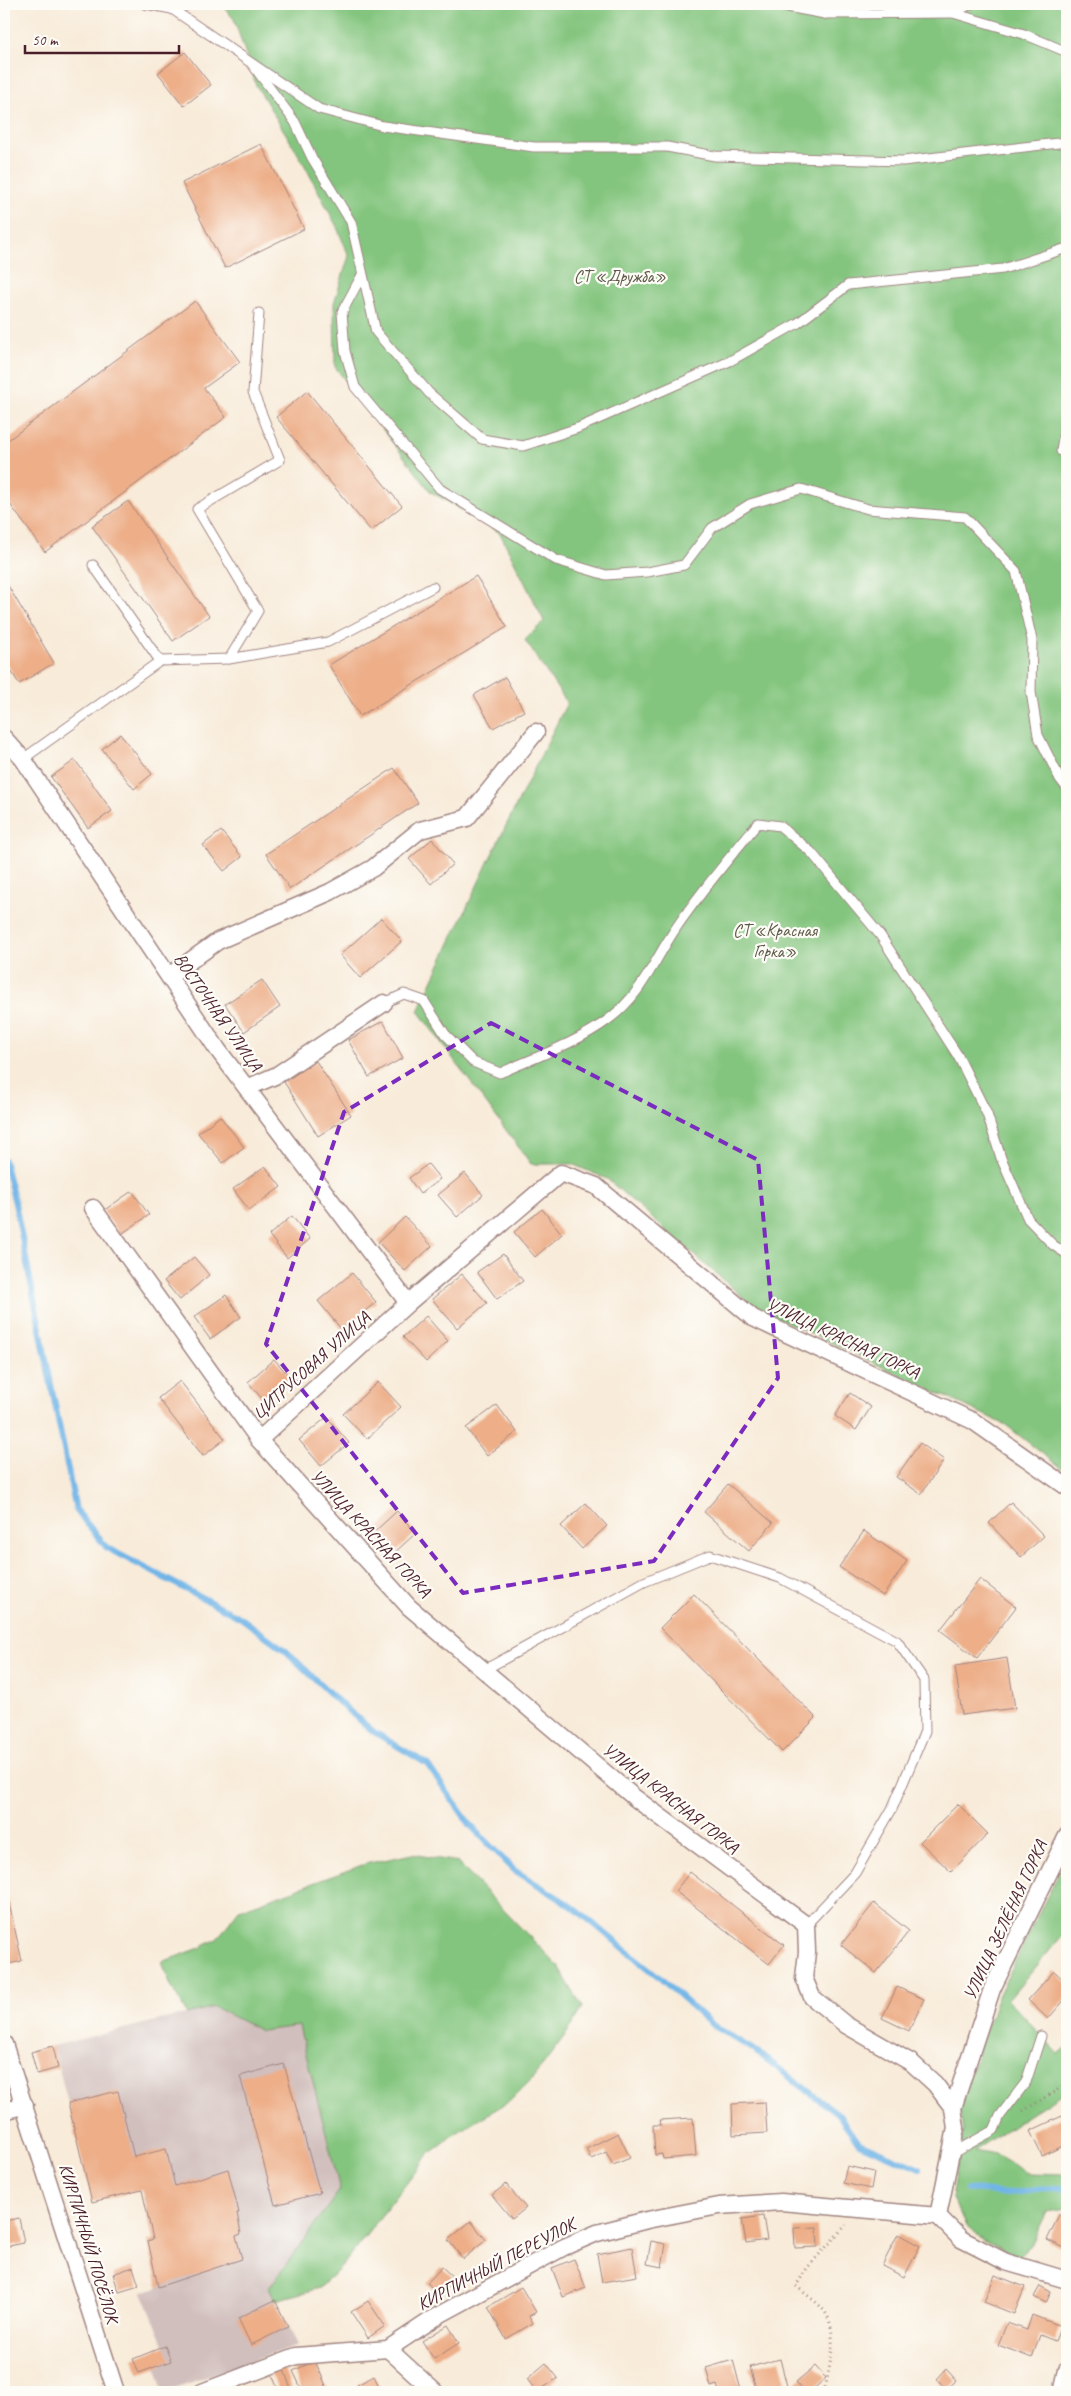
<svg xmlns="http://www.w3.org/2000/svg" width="1071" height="2396" font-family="Caveat,sans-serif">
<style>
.industrial{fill:#d1bfbd}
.green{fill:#83c57e;stroke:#667254}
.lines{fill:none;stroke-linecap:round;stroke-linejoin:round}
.stream{stroke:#71b5e7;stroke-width:6}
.building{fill:#edae88}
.service-casing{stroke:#a18582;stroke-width:11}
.minor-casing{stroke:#a18582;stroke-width:19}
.path{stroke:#a18582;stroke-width:3;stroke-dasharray:1 4;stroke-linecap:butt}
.service{stroke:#fff;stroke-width:9}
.minor{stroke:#fff;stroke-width:16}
.marked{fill:none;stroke:#7b2cbf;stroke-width:4;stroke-dasharray:10 6;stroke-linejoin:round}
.labels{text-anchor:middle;stroke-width:4.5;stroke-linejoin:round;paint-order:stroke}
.park-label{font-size:18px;fill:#5e5948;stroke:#fdfcf7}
.street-label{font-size:18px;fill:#4a1f2b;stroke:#fdfcf7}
</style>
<rect width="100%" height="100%" fill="#fdfcf7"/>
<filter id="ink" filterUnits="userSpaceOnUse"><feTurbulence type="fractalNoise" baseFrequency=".02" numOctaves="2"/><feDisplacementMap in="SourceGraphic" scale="10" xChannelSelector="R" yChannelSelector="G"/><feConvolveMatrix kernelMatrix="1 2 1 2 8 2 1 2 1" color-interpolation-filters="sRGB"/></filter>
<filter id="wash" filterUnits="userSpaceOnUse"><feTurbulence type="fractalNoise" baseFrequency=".0096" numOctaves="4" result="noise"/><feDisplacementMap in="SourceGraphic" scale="20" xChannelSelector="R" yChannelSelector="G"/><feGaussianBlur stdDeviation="1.12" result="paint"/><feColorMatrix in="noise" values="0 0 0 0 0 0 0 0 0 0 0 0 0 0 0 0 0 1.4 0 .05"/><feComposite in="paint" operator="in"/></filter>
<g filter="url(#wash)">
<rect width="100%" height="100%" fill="#f8ebd9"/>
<!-- industrial -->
<polygon class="industrial" points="214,2007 261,2031 299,2026 340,2190 269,2288 298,2345 163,2392 156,2367 171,2361 142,2292 158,2287 148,2241 153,2239 118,2092 68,2103 53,2046"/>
<!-- green -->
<g class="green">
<polygon points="221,4 1067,4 1067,561 1065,561 1067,596 1067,1473 1006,1425 753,1306 607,1179 572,1164 531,1164 418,1011 490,858 567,703 525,640 544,621 500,533 431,492 335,367 334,303 349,256 336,225 303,162 256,85 234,19"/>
<polygon points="412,1854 457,1862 558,1966 582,2007 572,2026 532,2079 510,2101 458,2132 430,2153 347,2260 320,2288 275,2300 269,2288 340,2190 299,2026 261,2031 214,2007 187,2014 171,1986 162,1962 200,1948 217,1939 239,1910 365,1864"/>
<polygon points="1067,1856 1067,1930 1008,2000 1059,2054 1067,2047 1067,2090 974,2151 996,2155 1027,2173 1067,2174 1067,2209 1047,2212 1031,2245 1019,2256 985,2241 968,2228 952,2199 963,2132 959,2106 997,1998"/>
</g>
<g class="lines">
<!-- stream -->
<g class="stream">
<polyline points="4,1160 15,1203 76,1510 107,1548 241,1618 286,1651 341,1704 374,1732 427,1764 471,1826 514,1870 573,1907 659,1977 711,2024 757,2052 838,2114 859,2143 920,2169"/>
<polyline points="967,2189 1006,2194 1053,2188 1067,2189"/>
</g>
</g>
<g id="blocks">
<!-- building -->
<g class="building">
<polygon points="185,52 211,85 184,106 158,73"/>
<polygon points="261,144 304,229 225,268 182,183"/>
<polygon points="195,301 240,362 204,388 226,417 45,552 4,496 4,443"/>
<polygon points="307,391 402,506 371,531 276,417"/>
<polygon points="128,501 209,616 173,641 92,526"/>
<polygon points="476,576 507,627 360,716 329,665"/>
<polygon points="4,579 54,663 19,684 4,659"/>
<polygon points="505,677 524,711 493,728 474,695"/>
<polygon points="120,734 152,774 134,789 102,749"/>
<polygon points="75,760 112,811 88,828 51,777"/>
<polygon points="394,768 418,803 290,889 266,854"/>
<polygon points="221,831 242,857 224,871 203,845"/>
<polygon points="432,839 453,864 431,884 409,859"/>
<polygon points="381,918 402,941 360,978 340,955"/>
<polygon points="262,980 280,1007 244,1032 225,1004"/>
<polygon points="383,1021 403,1058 369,1077 348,1040"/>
<polygon points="316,1061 351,1115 318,1136 284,1082"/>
<polygon points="220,1116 244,1147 223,1163 198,1133"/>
<polygon points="428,1164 440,1179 420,1194 409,1178"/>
<polygon points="265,1166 281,1187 249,1210 233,1189"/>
<polygon points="465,1173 483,1195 457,1217 438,1195"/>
<polygon points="132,1191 149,1215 120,1235 103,1211"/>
<polygon points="542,1209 562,1234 535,1257 514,1232"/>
<polygon points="292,1216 310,1239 287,1258 269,1235"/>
<polygon points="405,1217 432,1246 405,1271 378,1242"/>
<polygon points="503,1254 523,1281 497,1299 477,1272"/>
<polygon points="194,1257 209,1275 180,1300 164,1281"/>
<polygon points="352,1273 376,1302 342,1330 318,1301"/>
<polygon points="462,1274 487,1303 457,1328 432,1299"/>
<polygon points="226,1295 241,1317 210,1339 194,1317"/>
<polygon points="426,1316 448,1341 426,1362 403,1337"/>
<polygon points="274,1359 290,1377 263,1400 248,1382"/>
<polygon points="180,1381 225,1439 203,1456 158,1398"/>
<polygon points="378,1382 401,1407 367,1439 343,1414"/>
<polygon points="850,1393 871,1407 856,1430 835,1416"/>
<polygon points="497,1405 517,1432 487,1456 466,1428"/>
<polygon points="327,1417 349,1443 321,1466 299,1440"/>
<polygon points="920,1443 944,1460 921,1494 896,1477"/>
<polygon points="728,1484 773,1523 749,1551 704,1512"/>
<polygon points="1011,1502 1044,1536 1021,1557 989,1523"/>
<polygon points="586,1503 607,1526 582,1549 561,1526"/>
<polygon points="397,1511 416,1533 392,1555 373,1533"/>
<polygon points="864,1531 907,1561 883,1596 839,1567"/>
<polygon points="980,1579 1016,1607 977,1658 940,1630"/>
<polygon points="694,1594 816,1718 782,1752 660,1628"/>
<polygon points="1007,1658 1015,1708 962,1715 955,1666"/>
<polygon points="958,1804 988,1834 951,1872 920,1842"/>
<polygon points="690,1872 784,1945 769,1964 675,1891"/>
<polygon points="8,1899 22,1961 4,1965 4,1900"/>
<polygon points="874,1903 909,1931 876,1973 841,1945"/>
<polygon points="1054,1971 1067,1983 1067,1997 1048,2019 1028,2000"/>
<polygon points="897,1987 924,1999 909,2031 882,2018"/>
<polygon points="53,2046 58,2068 37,2074 31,2052"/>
<polygon points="284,2064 320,2193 275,2205 240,2076"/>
<polygon points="118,2091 134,2157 166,2149 175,2186 228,2169 239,2213 237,2213 241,2234 236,2236 242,2259 158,2287 148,2241 153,2239 142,2190 92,2202 68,2103"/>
<polygon points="765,2102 767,2133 733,2135 732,2104"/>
<polygon points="1062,2116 1067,2126 1067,2144 1042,2156 1030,2131"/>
<polygon points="693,2118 696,2156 663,2159 662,2154 655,2155 653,2125 661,2125 660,2120"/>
<polygon points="618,2133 630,2158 613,2165 606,2152 591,2159 586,2149"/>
<polygon points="847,2166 874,2172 871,2189 843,2183"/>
<polygon points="506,2184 526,2208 512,2219 492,2195"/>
<polygon points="1060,2213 1067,2217 1067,2249 1047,2240"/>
<polygon points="763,2216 767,2240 746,2243 742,2219"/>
<polygon points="19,2218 24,2243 4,2247 4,2221"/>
<polygon points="471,2221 486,2240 463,2259 448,2240"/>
<polygon points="817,2227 818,2247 795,2248 794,2228"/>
<polygon points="898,2234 920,2246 904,2277 882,2266"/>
<polygon points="651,2241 666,2244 662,2267 647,2264"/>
<polygon points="632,2247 637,2276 602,2282 597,2254"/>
<polygon points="574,2259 586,2288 563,2297 552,2268"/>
<polygon points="133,2267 139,2286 119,2292 113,2274"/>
<polygon points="442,2267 455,2279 440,2295 427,2283"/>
<polygon points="995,2275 1025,2287 1014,2314 984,2302"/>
<polygon points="1040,2286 1051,2292 1046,2303 1034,2297"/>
<polygon points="521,2287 536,2312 529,2316 533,2323 506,2339 488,2307"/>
<polygon points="275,2300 288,2327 251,2345 238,2318"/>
<polygon points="368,2301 385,2326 368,2338 351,2312"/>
<polygon points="1032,2315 1061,2326 1055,2341 1040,2335 1032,2358 998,2345 1007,2323 1027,2330"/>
<polygon points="448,2325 459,2343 434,2359 422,2341"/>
<polygon points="165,2346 171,2361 139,2373 133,2359"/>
<polygon points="780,2359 788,2390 757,2392 750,2367"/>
<polygon points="733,2360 741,2390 719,2392 717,2385 711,2387 706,2368"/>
<polygon points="315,2361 328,2390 323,2392 303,2392 293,2371"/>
<polygon points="546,2363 558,2378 537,2392 527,2379"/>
<polygon points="815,2366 826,2378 810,2392 805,2392 796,2382"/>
<polygon points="283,2367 292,2392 279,2392 271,2372"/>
<polygon points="946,2369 956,2380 946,2389 937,2379"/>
<polygon points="374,2376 382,2392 361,2392 357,2385"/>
<polygon points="942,2386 948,2392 936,2392"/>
</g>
</g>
</g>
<g filter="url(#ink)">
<use href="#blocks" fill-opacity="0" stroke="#a18582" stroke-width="1"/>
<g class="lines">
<!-- service casing -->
<g class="service-casing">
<g id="service">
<polyline points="145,4 172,9 192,4"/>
<polyline points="771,4 825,14 953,13 971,4"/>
<polyline points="823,4 825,14"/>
<polyline points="172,9 319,109 383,126 534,147 667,147 715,156 903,161 1067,142"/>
<polyline points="953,13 1024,34 1067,52"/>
<polyline points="252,64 295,122 312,158 351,222 376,332 429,393 482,439 523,446 578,428 730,361 798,323 848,285 1003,269 1067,248"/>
<polyline points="362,275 342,312 345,351 355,387 440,489 556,560 606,575 647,572 684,565 712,528 750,504 801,489 868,509 965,517 1016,571 1032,640 1031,692 1038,735 1060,779 1067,788"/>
<polyline points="1061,451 1067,411"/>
<polyline points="229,659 258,611 197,509 280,460 253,392 259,313"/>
<polyline points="160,661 229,659 328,642 433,587"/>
<polyline points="23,759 160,661 93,565"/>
<path d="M384,1003L404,994L424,1001L445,1034L473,1062L500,1073C536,1057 577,1043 609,1019C643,993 653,962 676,928C701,891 730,857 758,823L780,826L811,852L880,935L958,1056L987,1114L1001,1158L1028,1219L1053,1245L1067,1254"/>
<polyline points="484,1670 644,1582 710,1555 780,1578 897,1641 924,1680 925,1731 892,1809 855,1873 806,1925"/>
<polyline points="951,2154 994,2130 1000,2116 1026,2082 1041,2036"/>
</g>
</g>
<!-- minor casing -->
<g class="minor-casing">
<g id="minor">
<polyline points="4,738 23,759 218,1050 408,1303"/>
<polyline points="169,976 218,941 330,892 373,868 420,830 467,818 536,732"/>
<polyline points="247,1088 277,1075 384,1003"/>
<polyline points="93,1208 259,1440 408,1303 561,1173 596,1186 753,1318 973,1421 1067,1487"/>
<polyline points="259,1440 409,1607 635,1798 806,1925 807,1952 804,1978 812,1997 846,2025 912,2063 935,2084 953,2108 956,2128 938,2216"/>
<polyline points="4,2044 116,2392"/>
<polyline points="953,2108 992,1989 1067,1836"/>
<polyline points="4,2111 25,2105"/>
<polyline points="938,2216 961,2239 1006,2262 1067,2280"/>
<polyline points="388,2349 435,2392"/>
<polyline points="202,2392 296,2356 388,2349 439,2315 564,2247 597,2233 647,2220 719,2206 781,2202 938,2216"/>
<polyline points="1062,2392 1067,2370"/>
</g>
</g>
<!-- path -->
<g class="path">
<polyline points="1023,2111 1067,2084"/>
<path d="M824,2392C829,2371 839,2332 825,2312C818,2302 805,2294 796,2286L807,2268L846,2225"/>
</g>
<!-- service -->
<use href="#service" class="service"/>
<!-- minor -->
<use href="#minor" class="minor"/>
</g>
</g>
<!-- marked area -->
<path class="marked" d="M491,1023L758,1160L778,1378L654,1561L463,1593L266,1344L344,1112Z"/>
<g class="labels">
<!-- park labels -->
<g class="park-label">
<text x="620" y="282">СТ «Дружба»</text>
<text x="775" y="936">СТ «Красная<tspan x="775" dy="21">Горка»</tspan></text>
</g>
<!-- street labels -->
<g class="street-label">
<text transform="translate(218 1012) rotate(55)" y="6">ВОСТОЧНАЯ УЛИЦА</text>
<text transform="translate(843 1338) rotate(25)" y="6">УЛИЦА КРАСНАЯ ГОРКА</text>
<text transform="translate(311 1365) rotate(-42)" y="6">ЦИТРУСОВАЯ УЛИЦА</text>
<text transform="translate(371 1533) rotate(47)" y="6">УЛИЦА КРАСНАЯ ГОРКА</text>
<text transform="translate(671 1798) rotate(38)" y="6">УЛИЦА КРАСНАЯ ГОРКА</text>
<text transform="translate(1005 1920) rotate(-65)" y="6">УЛИЦА ЗЕЛЁНАЯ ГОРКА</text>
<text transform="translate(89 2243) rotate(73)" y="6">КИРПИЧНЫЙ ПОСЁЛОК</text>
<text transform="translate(496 2264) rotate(-28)" y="6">КИРПИЧНЫЙ ПЕРЕУЛОК</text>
</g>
</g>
<!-- margin -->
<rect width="1071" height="2396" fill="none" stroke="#fdfcf7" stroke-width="20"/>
<!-- scale -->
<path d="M25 45v8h154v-8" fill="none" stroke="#4a1f2b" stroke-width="2.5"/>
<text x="32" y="45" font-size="15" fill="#4a1f2b" stroke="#fdfcf7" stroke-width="4" paint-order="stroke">50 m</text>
</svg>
